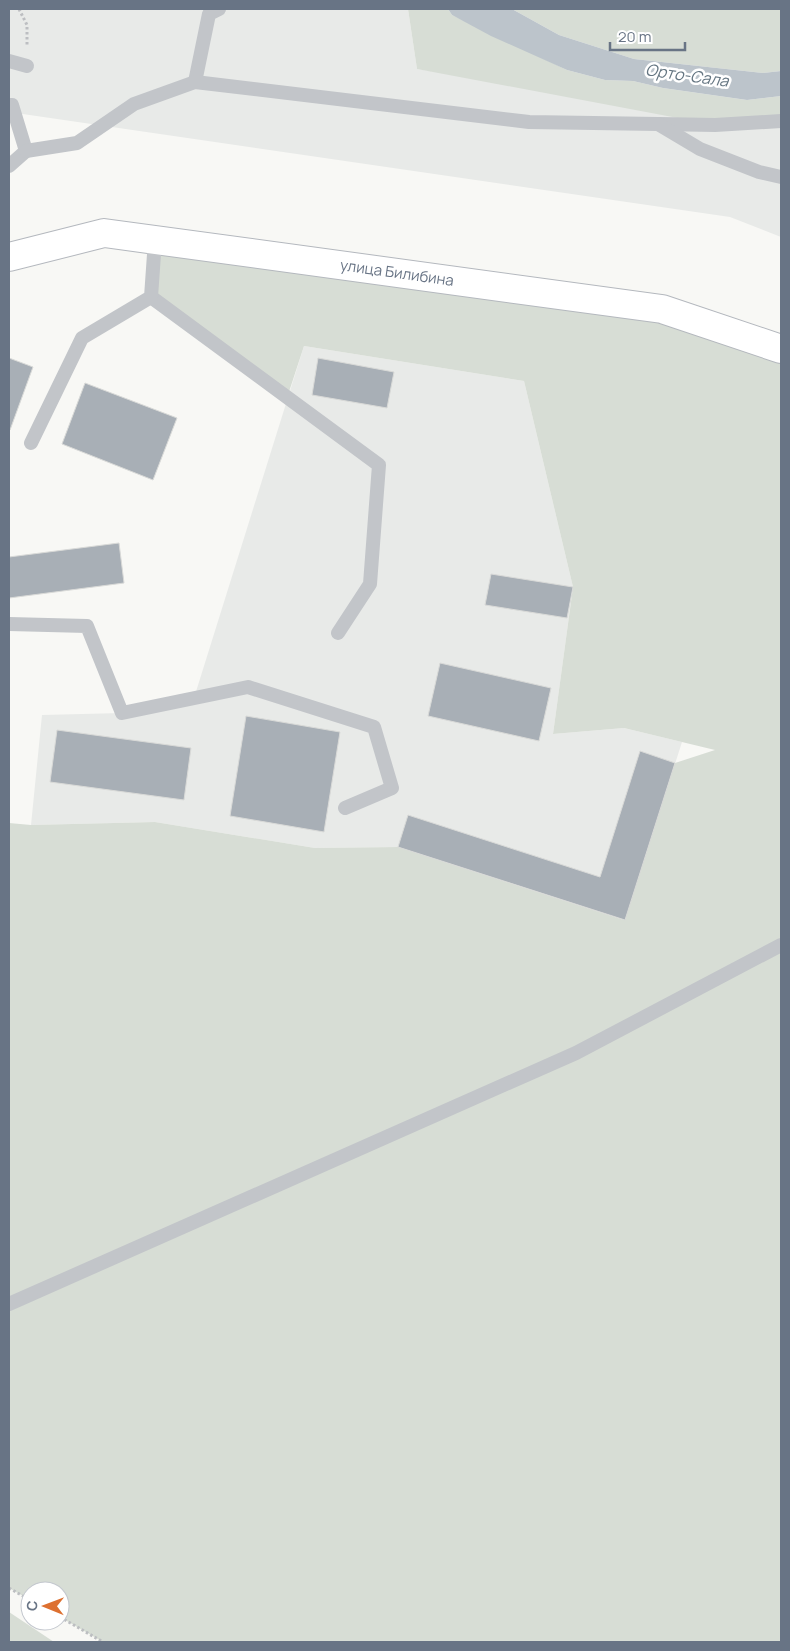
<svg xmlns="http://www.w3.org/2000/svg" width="790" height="1651" font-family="Manrope,sans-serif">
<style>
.built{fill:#e8eae8}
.green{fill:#d7ddd5}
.water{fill:#bcc4cb}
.building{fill:#a8afb6;stroke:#d9dad8}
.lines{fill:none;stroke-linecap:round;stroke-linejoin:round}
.secondary-casing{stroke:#b4b8be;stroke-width:30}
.path{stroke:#bcbec1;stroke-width:3;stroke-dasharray:2.5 2.5;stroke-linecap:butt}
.lane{stroke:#c2c5c9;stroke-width:14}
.secondary{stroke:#fff;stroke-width:28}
.labels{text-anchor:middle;stroke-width:5;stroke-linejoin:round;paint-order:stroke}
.street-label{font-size:15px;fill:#687485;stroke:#fff}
.water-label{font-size:16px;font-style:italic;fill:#647581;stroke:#fff}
</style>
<rect width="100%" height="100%" fill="#f8f8f5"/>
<!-- built -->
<g class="built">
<polygon points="9,9 408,9 417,69 781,124 781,237 730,217 9,112"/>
<polygon points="304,346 524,381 573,587 553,734 624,728 682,742 625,920 398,847 315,848 155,822 31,825 42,715 122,713 194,698"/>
</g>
<!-- green -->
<g class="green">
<polygon points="408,9 448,9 452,15 567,70 605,80 633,81 663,88 747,100 781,96 781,121 715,125 417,69"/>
<polygon points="512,9 781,9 781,71 763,73 634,59 559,35"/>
<polygon points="155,240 662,309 781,349 781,1642 103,1642 60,1617 60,1591 30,1591 30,1600 9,1588 9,823 31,825 155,822 315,848 398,847 624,920 675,763 715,750 624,728 553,734 573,587 524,381 304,346 287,398 151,297"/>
<polygon points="9,1612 54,1642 9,1642"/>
</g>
<!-- water -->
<polygon class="water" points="448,9 512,9 559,35 634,59 763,73 781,71 781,96 747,100 663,88 633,81 605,80 567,70 491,36 452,15"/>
<!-- building -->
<g class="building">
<polygon points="9,358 33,367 10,430 9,429"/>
<polygon points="318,358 394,372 387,408 312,395"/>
<polygon points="85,383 177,418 153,480 62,444"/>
<polygon points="119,543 124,583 9,598 9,557"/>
<polygon points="491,574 573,587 567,618 485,605"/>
<polygon points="440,663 551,688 539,741 428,716"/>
<polygon points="246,716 340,732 324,832 230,816"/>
<polygon points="57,730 191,748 184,800 50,782"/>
<polygon points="640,751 675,763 625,920 398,847 408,815 600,877"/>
</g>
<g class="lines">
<!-- secondary casing -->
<g class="secondary-casing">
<polyline id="secondary" points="9,257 104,233 662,309 781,349"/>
</g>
<!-- path -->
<g class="path">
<polyline points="19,9 27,25 27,47"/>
<polyline points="9,1588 30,1600"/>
<polyline points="60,1617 103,1642"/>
</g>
<!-- lane -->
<g class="lane">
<polyline points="9,61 27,66"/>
<polyline points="195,82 209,14 219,9"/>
<polyline points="9,105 12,105 26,151 9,166"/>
<polyline points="659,124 715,125 781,121"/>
<polyline points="26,151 77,143 134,104 195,82 529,122 658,124 700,149 759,172 781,177"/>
<polyline points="151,297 379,465 370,584 338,633"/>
<polyline points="31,443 82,338 151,297 155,240"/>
<polyline points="9,624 87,626 122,713 248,687 374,727 392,788 345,808"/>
<polyline points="9,1304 576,1053 781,945"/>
</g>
<!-- secondary -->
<use href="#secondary" class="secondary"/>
</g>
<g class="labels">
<!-- street labels -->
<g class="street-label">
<text transform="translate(397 273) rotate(8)" y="5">улица Билибина</text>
</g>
<!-- water labels -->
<g class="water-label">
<text transform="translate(687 75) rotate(8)" y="6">Орто-Сала</text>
</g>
</g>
<!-- border -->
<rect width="790" height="1651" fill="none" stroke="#687485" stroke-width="20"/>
<!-- north arrow -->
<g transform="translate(45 1606) rotate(271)"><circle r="24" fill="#ffffff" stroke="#c3c7ce"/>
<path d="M0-4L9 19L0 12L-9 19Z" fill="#dd7030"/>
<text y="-8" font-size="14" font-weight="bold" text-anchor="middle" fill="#687485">С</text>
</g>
<!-- scale -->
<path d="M610 42v8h75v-8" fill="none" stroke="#687485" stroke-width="2.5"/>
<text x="618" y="42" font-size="15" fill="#687485" stroke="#ffffff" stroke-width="4" paint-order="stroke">20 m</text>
</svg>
